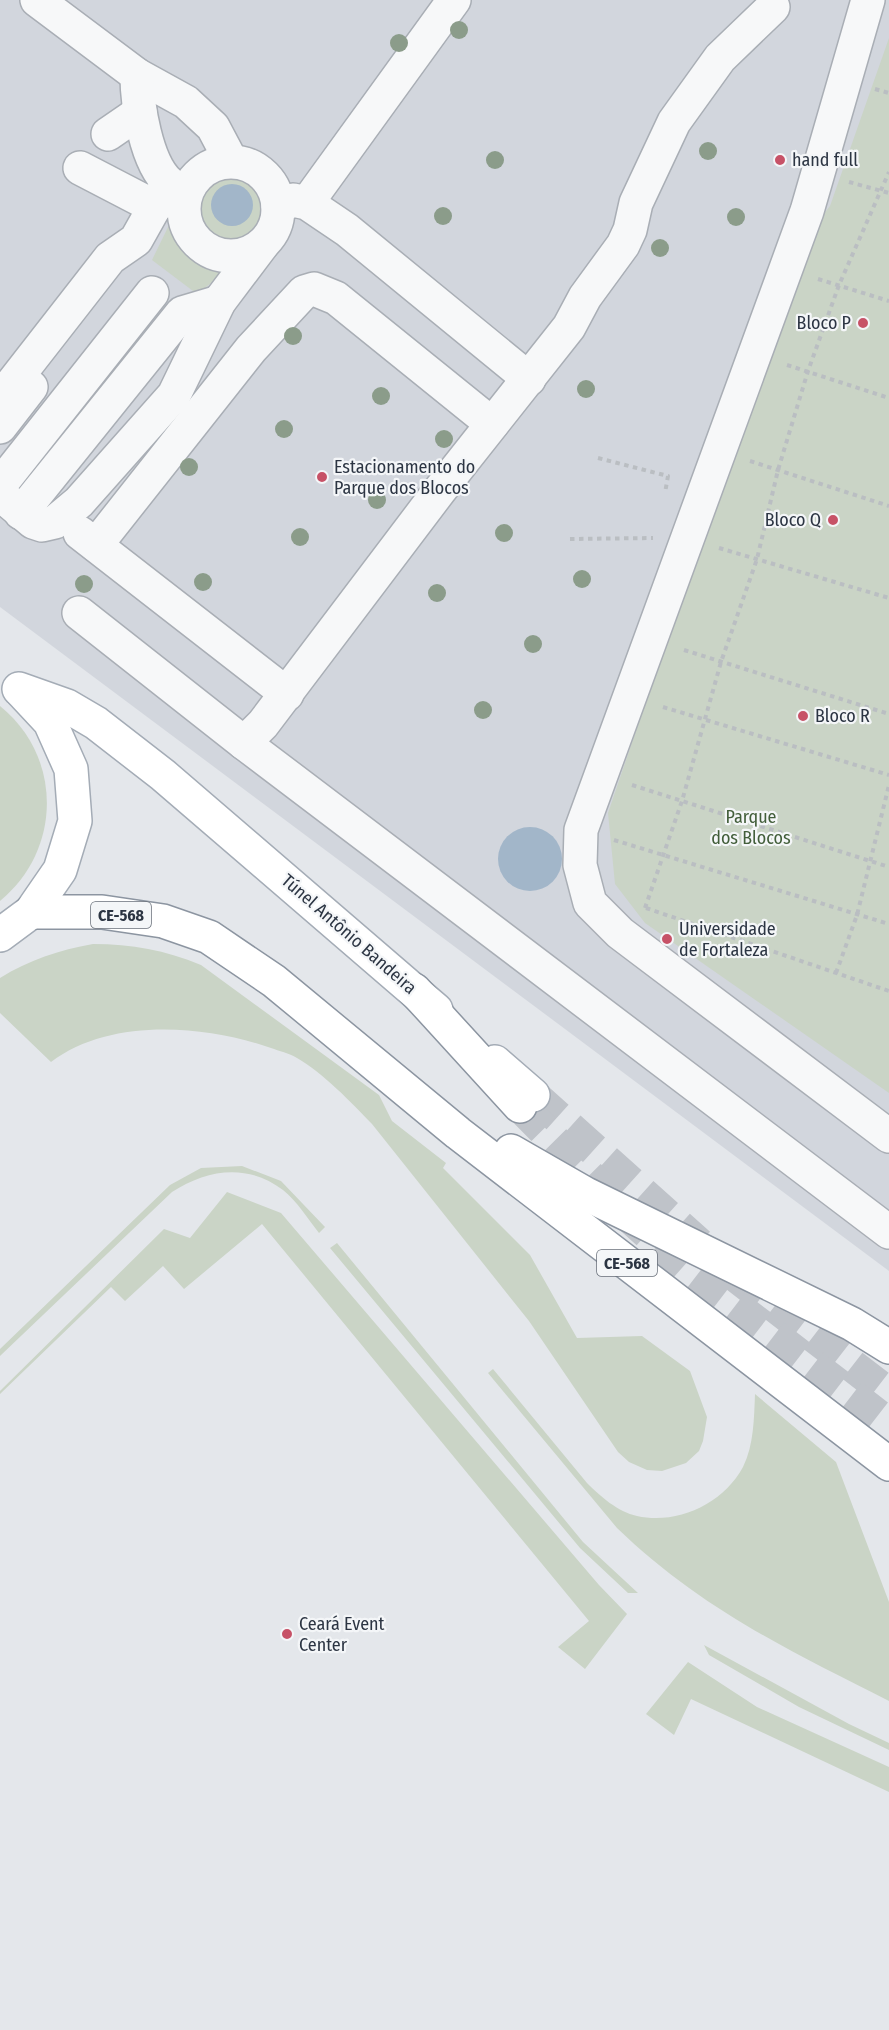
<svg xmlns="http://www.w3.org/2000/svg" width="889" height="2030" font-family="'Fira Sans Condensed',sans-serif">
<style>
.built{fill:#d2d6dd}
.green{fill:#cad4c6}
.water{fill:#a2b6c9}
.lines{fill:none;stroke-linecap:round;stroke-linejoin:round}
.major-tunnel{stroke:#bfc3c9;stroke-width:33;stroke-dasharray:33 16;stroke-linecap:butt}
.highway-tunnel{stroke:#bfc3c9;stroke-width:33;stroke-dasharray:33 16;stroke-linecap:butt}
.minor-casing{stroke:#a9aeb5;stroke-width:36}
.major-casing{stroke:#a4acb6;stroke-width:36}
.highway-casing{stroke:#8c95a1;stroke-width:36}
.path{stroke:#babec2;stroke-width:4;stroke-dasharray:4.5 4.5;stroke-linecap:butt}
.minor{stroke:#f7f8f9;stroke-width:33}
.major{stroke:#fff;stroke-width:33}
.highway{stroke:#fff;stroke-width:33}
.tree{fill:#8b9c8a}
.poi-dot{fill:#c75267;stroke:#f4f6f8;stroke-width:2}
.labels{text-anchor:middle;stroke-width:4.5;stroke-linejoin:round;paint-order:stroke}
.shield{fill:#f4f6f8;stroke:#686f79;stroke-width:1.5}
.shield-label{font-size:16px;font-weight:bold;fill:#2c3543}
.poi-label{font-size:18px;fill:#2c3543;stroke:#f4f6f8;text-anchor:start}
.park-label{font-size:18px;fill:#425e3a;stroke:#f4f6f8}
.street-label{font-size:18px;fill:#2c3543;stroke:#f4f6f8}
</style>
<rect width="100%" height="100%" fill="#e4e7eb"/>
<!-- built -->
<polygon class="built" points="0,0 889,0 889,1271 0,607"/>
<!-- green -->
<g class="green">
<polygon points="889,38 889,1093 645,923 615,884 608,813 803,240 830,206"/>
<circle cx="232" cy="206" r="37"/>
<path d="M171,221C185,245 203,261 229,269L197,294L152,260Z"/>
<path d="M0,706C63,757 62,850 0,901Z"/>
<path d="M93,944C132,944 165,950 201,965L379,1095L392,1121L446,1163L443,1168L530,1255L577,1338L642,1336L690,1371L707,1417L703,1441L699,1451L686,1463L662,1471L647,1470L629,1462L618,1452L529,1321L372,1124C351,1102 323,1073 297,1058C289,1053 279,1051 271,1048C206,1025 110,1017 51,1062L0,1013V978C29,960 59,950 93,944Z"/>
<path d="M242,1166L281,1181L325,1227L319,1233C308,1219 297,1201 283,1190C248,1163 207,1169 172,1192L0,1356V1349L170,1185L201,1168Z"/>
<polygon points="227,1192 281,1213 599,1585 627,1614 585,1669 558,1647 589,1621 262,1224 184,1289 163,1266 125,1301 111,1287 0,1394 0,1391 164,1229 190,1238"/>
<polygon points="337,1243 583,1542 638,1593 628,1593 580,1548 330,1248"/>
<path d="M493,1369L587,1483C600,1496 618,1512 637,1516C677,1525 723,1504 743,1467C754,1445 754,1418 755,1394L836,1462L889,1602V1701C788,1650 700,1608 617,1528L488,1373Z"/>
<polygon points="704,1645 849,1724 889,1743 889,1750 799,1707 709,1655"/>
<polygon points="688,1662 757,1707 889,1767 889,1792 691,1699 674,1735 646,1714"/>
</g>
<!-- water -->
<g class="water">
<circle cx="232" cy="205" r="21"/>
<circle cx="530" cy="859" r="32"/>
</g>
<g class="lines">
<!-- major-tunnel -->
<g class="major-tunnel">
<polyline points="533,1095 699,1244"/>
<polyline points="736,1276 889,1394"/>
</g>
<!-- highway-tunnel -->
<polyline class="highway-tunnel" points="520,1106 632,1219 695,1275 889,1424"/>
<!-- minor casing -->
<g class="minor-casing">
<g id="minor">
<polyline points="37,0 137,75 186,102 213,127 231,161"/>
<polyline points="868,0 807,211 581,830 580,865 590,903 620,933 889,1136"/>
<polyline points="773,7 720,58 674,122 636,203 630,230 623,245 585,297 569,327 440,490 263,724 244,743 889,1232"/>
<path d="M137,75C137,104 146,163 169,183C173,187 180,190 185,193"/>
<polyline points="108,134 140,112"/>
<circle cx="231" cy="209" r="47"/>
<polyline points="80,168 155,207"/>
<polyline points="307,203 454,0"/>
<polyline points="278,207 293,200 307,203 347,230 529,379"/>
<polyline points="0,399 110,258 136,240 168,183"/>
<polyline points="0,427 31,387"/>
<polyline points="0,485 152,293"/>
<polyline points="0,494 33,522 42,525 55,522 79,502 174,395 219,302 262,245"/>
<polyline points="21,513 182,313 219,302"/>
<polyline points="80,533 287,694"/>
<polyline points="96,545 251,349 304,292 314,289 336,298 492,424"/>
<polyline points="79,613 244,743"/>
</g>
</g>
<!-- major casing -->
<g class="major-casing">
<g id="major">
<polyline points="19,689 67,706 96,723 163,775 436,1010"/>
<polyline points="0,935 31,912 60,870 75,821 71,769 50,722 22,692"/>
<polyline points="495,1062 533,1095"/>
</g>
</g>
<!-- highway casing -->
<g class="highway-casing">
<g id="highway">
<polyline points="31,912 102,912 163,921 209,937 274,981 458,1133 889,1464"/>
<polyline points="414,990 520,1106"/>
<polyline points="511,1151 586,1194 852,1324 889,1347"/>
</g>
</g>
<!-- path -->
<g class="path">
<polyline points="875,89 889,93"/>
<polyline points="849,182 889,193"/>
<polyline points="818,279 889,301"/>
<polyline points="787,365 889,398"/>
<polyline points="598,458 668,476 665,493"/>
<polyline points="750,461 889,506"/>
<polyline points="570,539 653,538"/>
<polyline points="719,548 889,598"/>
<polyline points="684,650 889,714"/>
<polyline points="663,707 889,775"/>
<polyline points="632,785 889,867"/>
<polyline points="614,840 889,924"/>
<polyline points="645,908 682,801 721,662 757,559 778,470 808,371 839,285 889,172"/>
<polyline points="646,908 889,991"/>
<polyline points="836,973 857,915 889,785"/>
</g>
<!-- minor -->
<use href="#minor" class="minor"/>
<!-- major -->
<use href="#major" class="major"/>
<!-- highway -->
<use href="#highway" class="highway"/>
</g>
<!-- trees -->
<g class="tree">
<circle cx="459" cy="30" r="9"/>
<circle cx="399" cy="43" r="9"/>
<circle cx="708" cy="151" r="9"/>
<circle cx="495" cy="160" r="9"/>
<circle cx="443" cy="216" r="9"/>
<circle cx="736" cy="217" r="9"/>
<circle cx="660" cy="248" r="9"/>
<circle cx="293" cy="336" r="9"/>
<circle cx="586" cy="389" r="9"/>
<circle cx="381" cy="396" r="9"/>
<circle cx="284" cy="429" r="9"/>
<circle cx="444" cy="439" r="9"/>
<circle cx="189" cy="467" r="9"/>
<circle cx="377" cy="500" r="9"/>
<circle cx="504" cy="533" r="9"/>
<circle cx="300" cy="537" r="9"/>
<circle cx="582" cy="579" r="9"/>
<circle cx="203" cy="582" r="9"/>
<circle cx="84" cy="584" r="9"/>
<circle cx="437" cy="593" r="9"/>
<circle cx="533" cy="644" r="9"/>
<circle cx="483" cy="710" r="9"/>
</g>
<!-- markers -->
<g class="poi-dot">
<circle cx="780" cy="160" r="6"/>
<circle cx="863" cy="323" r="6"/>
<circle cx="322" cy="477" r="6"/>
<circle cx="833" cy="520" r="6"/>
<circle cx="803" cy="716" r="6"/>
<circle cx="667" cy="939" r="6"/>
<circle cx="287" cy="1634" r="6"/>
</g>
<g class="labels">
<!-- shield labels -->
<g class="shield">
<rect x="91" y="902" width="60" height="26" rx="4.5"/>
<rect x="597" y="1250" width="60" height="26" rx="4.5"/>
</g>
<g class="shield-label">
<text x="121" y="921">CE-568</text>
<text x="627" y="1269">CE-568</text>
</g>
<!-- poi labels -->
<g class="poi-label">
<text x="792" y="166">hand full</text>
<text x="851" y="329" text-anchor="end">Bloco P</text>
<text x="334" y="473">Estacionamento do<tspan x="334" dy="21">Parque dos Blocos</tspan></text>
<text x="821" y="526" text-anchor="end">Bloco Q</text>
<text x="815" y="722">Bloco R</text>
<text x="679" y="935">Universidade<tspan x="679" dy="21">de Fortaleza</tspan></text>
<text x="299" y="1630">Ceará Event<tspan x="299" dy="21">Center</tspan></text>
</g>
<!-- park labels -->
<g class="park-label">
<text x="751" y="823">Parque<tspan x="751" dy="21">dos Blocos</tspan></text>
</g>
<!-- street labels -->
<g class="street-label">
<text transform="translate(349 934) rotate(41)" y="6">Túnel Antônio Bandeira</text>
</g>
</g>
</svg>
